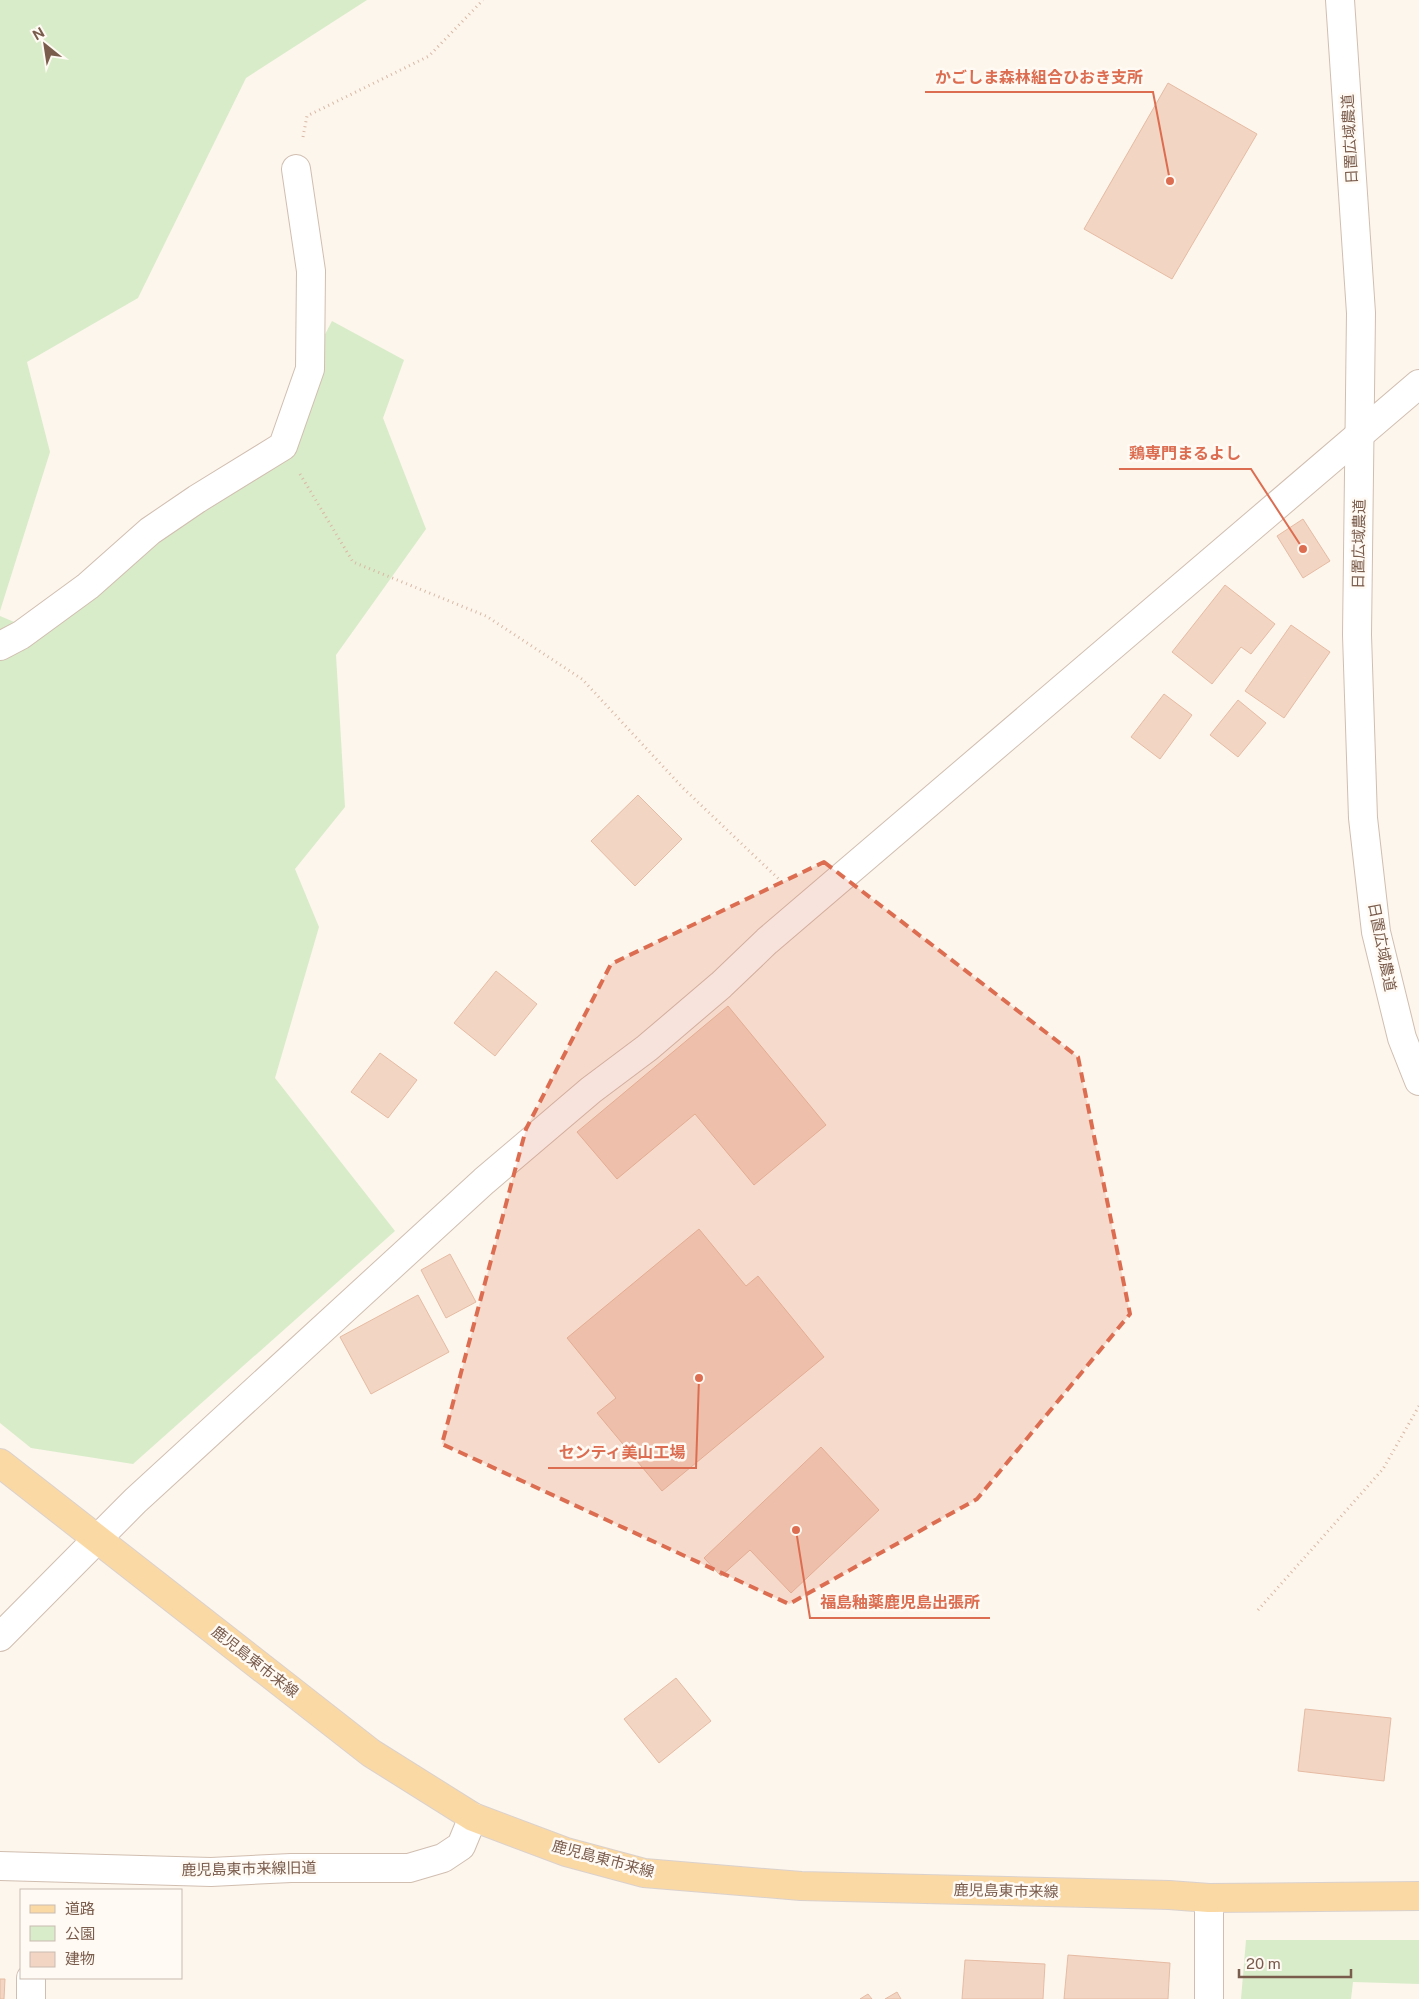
<svg xmlns="http://www.w3.org/2000/svg" width="1419" height="1999" font-family="'Public Sans','Noto Sans JP',sans-serif">
<style>
.green{fill:#d8ecc9}
.building{fill:#f3d5c3;stroke:#e6bba3}
.lines{fill:none;stroke-linecap:round;stroke-linejoin:round}
.minor-casing{stroke:#d1beb0;stroke-width:30}
.major-casing{stroke:#dad1cd;stroke-width:30}
.path{stroke:#d9b8a5;stroke-width:3;stroke-dasharray:1 4;stroke-linecap:butt}
.minor{stroke:#fff;stroke-width:28}
.major{stroke:#fbd9a5;stroke-width:28}
.marked{fill:#dc6d51;fill-opacity:0.2;stroke:#dc6d51;stroke-width:4;stroke-dasharray:10 6;stroke-linejoin:round}
.labels{text-anchor:middle;stroke-width:5;stroke-linejoin:round;paint-order:stroke}
.street-label{font-size:15px;fill:#7a5c4d;stroke:#fffaf3}
.leader{fill:none;stroke:#dc6d51;stroke-width:2}
.callout-dot{fill:#dc6d51;stroke:#fffaf3;stroke-width:2}
.callout-label{font-size:16px;text-anchor:middle;font-weight:bold;fill:#dc6d51;stroke:#fffaf3;stroke-width:5;stroke-linejoin:round;paint-order:stroke}
</style>
<rect width="100%" height="100%" fill="#fdf6ec"/>
<!-- green -->
<g class="green">
<polygon points="0,0 367,0 246,78 138,298 27,362 50,452 0,611"/>
<polygon points="332,321 404,360 383,418 426,529 336,655 345,807 295,869 319,927 275,1078 395,1231 133,1464 31,1448 0,1423 0,616 45,635 144,556 267,446"/>
<polygon points="1246,1940 1419,1940 1419,1984 1353,1982 1351,1999 1241,1999"/>
</g>
<!-- building -->
<g class="building">
<polygon points="1168,83 1257,134 1172,279 1084,229"/>
<polygon points="1303,519 1330,561 1303,578 1277,536"/>
<polygon points="1225,585 1275,624 1251,654 1241,647 1212,684 1172,652"/>
<polygon points="1291,625 1330,652 1284,718 1245,691"/>
<polygon points="1164,694 1192,715 1160,759 1131,737"/>
<polygon points="1238,700 1266,723 1238,757 1210,735"/>
<polygon points="638,795 682,839 635,886 591,841"/>
<polygon points="496,971 537,1004 495,1056 454,1023"/>
<polygon points="728,1006 826,1125 754,1185 695,1114 617,1179 577,1132"/>
<polygon points="380,1053 417,1080 388,1118 351,1092"/>
<polygon points="699,1229 746,1286 758,1276 824,1357 662,1491 597,1413 616,1398 567,1338"/>
<polygon points="450,1254 476,1302 446,1318 421,1270"/>
<polygon points="418,1295 449,1352 371,1394 340,1337"/>
<polygon points="821,1447 879,1510 791,1593 750,1550 721,1576 704,1558"/>
<polygon points="676,1678 711,1721 659,1763 624,1719"/>
<polygon points="1305,1709 1391,1718 1384,1781 1298,1771"/>
<polygon points="1068,1955 1170,1963 1168,1999 1064,1999"/>
<polygon points="965,1960 1045,1964 1043,1999 962,1999"/>
<polygon points="0,1979 5,1979 4,1999 0,1999"/>
<polygon points="897,1992 901,1999 885,1999"/>
<polygon points="868,1994 872,1999 860,1999"/>
</g>
<g class="lines">
<!-- minor casing -->
<g class="minor-casing">
<g id="minor">
<polyline points="1340,0 1361,313 1357,635 1363,818 1376,932 1402,1038 1419,1081"/>
<polyline points="0,646 21,635 88,586 150,531 197,499 283,446 310,369 311,271 296,169"/>
<polyline points="0,1637 135,1501 484,1181 591,1090 647,1048 721,985 767,941 1419,384"/>
<polyline points="0,1866 211,1872 291,1868 409,1868 443,1858 461,1846 473,1817"/>
<polyline points="1209,1898 1209,1999"/>
<polyline points="31,1999 31,1978"/>
</g>
</g>
<!-- major casing -->
<g class="major-casing">
<polyline id="major" points="0,1463 371,1753 473,1817 566,1852 644,1873 801,1886 1169,1895 1209,1898 1419,1896"/>
</g>
<!-- path -->
<g class="path">
<polyline points="303,137 307,116 429,56 483,0"/>
<polyline points="300,474 353,562 486,616 582,679 683,788 784,884"/>
<polyline points="1258,1610 1383,1469 1419,1406"/>
</g>
<!-- minor -->
<use href="#minor" class="minor"/>
<!-- major -->
<use href="#major" class="major"/>
</g>
<!-- marked area -->
<path class="marked" d="M824,862L1078,1057L1130,1314L977,1499L789,1604L442,1444L526,1129L611,964Z"/>
<g class="labels">
<!-- street labels -->
<g class="street-label">
<text transform="translate(1350 139) rotate(-93)" y="5">日置広域農道</text>
<text transform="translate(1359 544) rotate(-89)" y="5">日置広域農道</text>
<text transform="translate(1382 947) rotate(79)" y="5">日置広域農道</text>
<text transform="translate(255 1662) rotate(38)" y="5">鹿児島東市来線</text>
<text transform="translate(603 1859) rotate(15)" y="5">鹿児島東市来線</text>
<text transform="translate(249 1869) rotate(-1)" y="5">鹿児島東市来線旧道</text>
<text transform="translate(1006 1891) rotate(1)" y="5">鹿児島東市来線</text>
</g>
</g>
<!-- callouts -->
<path class="leader" d="M1170 181L1153 92H925M1303 549L1251 469H1119M699 1378L696 1468H548M796 1530L810 1618H990"/>
<g class="callout-dot">
<circle cx="1170" cy="181" r="5"/>
<circle cx="1303" cy="549" r="5"/>
<circle cx="699" cy="1378" r="5"/>
<circle cx="796" cy="1530" r="5"/>
</g>
<g class="callout-label">
<text x="1039" y="83">かごしま森林組合ひおき支所</text>
<text x="1185" y="459">鶏専門まるよし</text>
<text x="622" y="1458">センティ美山工場</text>
<text x="900" y="1608">福島釉薬鹿児島出張所</text>
</g>
<!-- legend -->
<rect x="20" y="1889" width="162" height="90" fill="#fffaf3" stroke="#cabbb1"/>
<rect x="30" y="1905" width="25" height="8" fill="#fbd9a5" stroke="#cabbb1"/>
<text x="65" y="1914" font-size="15" fill="#7a5c4d">道路</text>
<rect x="30" y="1926" width="25" height="15" fill="#d8ecc9" stroke="#cabbb1"/>
<text x="65" y="1939" font-size="15" fill="#7a5c4d">公園</text>
<rect x="30" y="1952" width="25" height="15" fill="#f3d5c3" stroke="#cabbb1"/>
<text x="65" y="1964" font-size="15" fill="#7a5c4d">建物</text>
<!-- north arrow -->
<g transform="translate(45 45) rotate(330)" stroke="#fffaf3" stroke-width="4" paint-order="stroke">
<path d="M0-4L9 19L0 12L-9 19Z" fill="#7a5c4d"/>
<text y="-8" font-size="14" font-weight="bold" text-anchor="middle" fill="#7a5c4d">N</text>
</g>
<!-- scale -->
<path d="M1239 1969v8h112v-8" fill="none" stroke="#7a5c4d" stroke-width="2.5"/>
<text x="1246" y="1969" font-size="15" fill="#7a5c4d" stroke="#fffaf3" stroke-width="4" paint-order="stroke">20 m</text>
</svg>
